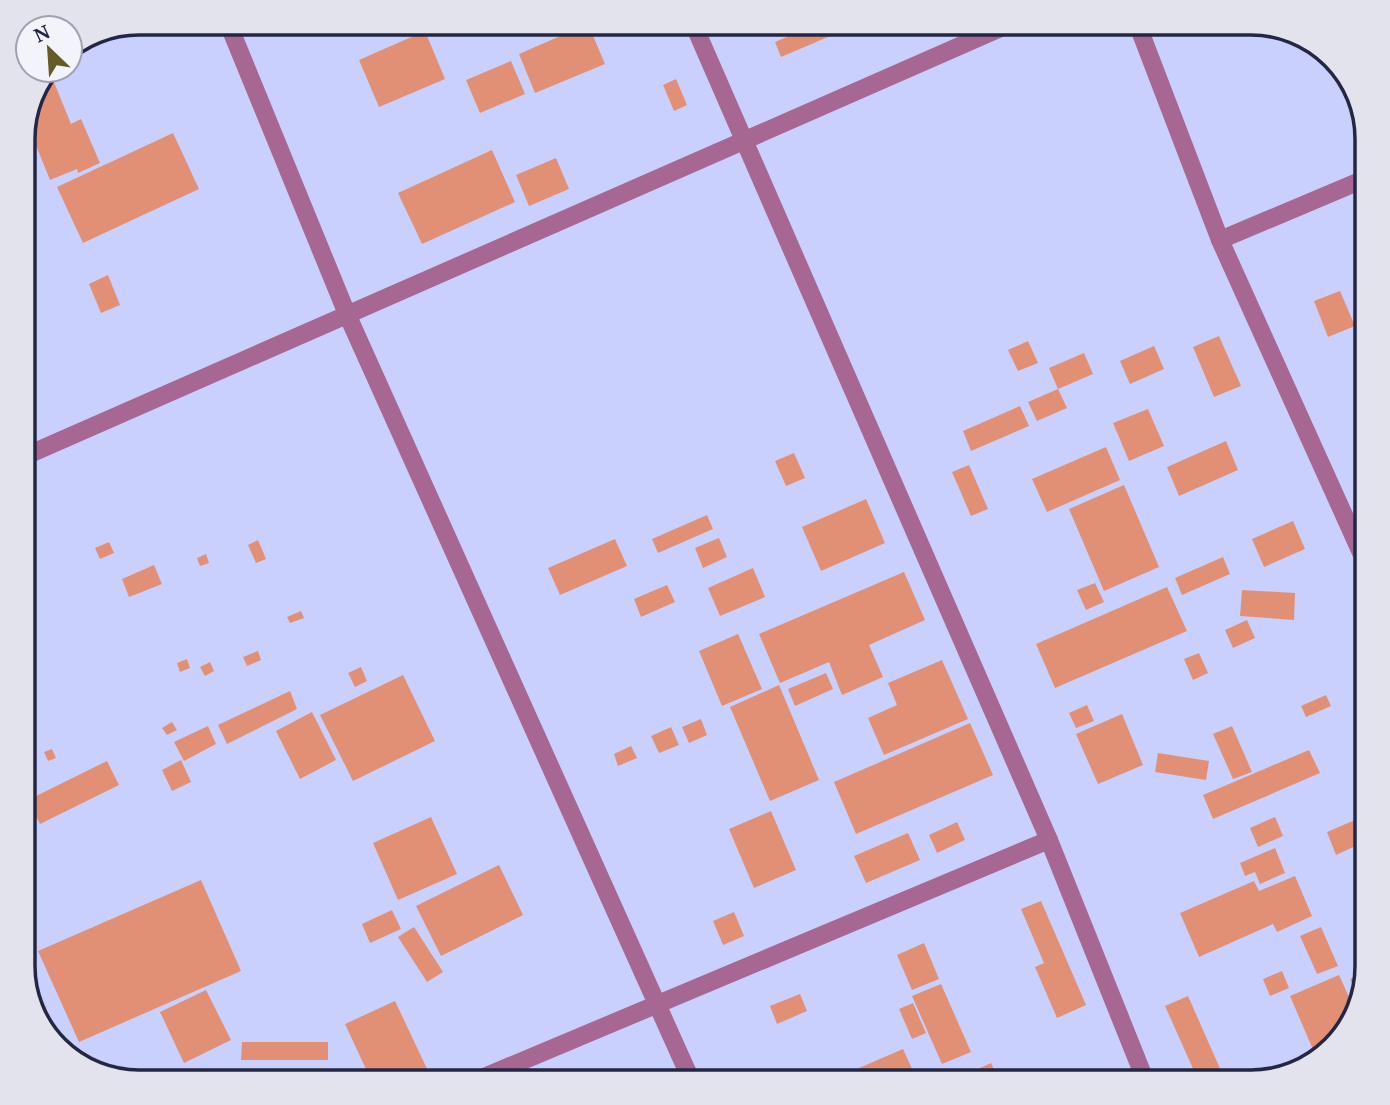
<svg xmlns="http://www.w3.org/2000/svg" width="1390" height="1105" font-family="'Noto Serif',serif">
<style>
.building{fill:#e19076}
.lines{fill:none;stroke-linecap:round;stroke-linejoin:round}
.minor{stroke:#a66893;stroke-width:18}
.rim{fill:none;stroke:#242743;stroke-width:3.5}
</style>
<rect width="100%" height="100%" fill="#c9d0fd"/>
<!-- building -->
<g class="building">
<polygon points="343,23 378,23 349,35"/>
<polygon points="819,23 838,23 842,31 781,57 775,42"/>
<polygon points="588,24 605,64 535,93 519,54"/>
<polygon points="425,31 445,79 379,107 359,60"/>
<polygon points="511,61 525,94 480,113 466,80"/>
<polygon points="51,75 71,124 81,119 100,163 78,173 77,169 50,180 27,123"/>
<polygon points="676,79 687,105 674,111 663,85"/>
<polygon points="173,133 199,189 83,243 57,187"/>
<polygon points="492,150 515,202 422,244 398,193"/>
<polygon points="556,158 569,189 529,206 516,175"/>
<polygon points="23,163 34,186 23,192"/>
<polygon points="108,275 120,305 101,313 89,284"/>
<polygon points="1340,291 1355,326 1328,337 1314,301"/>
<polygon points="1219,336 1241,386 1214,397 1193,347"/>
<polygon points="1367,339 1367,362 1359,343"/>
<polygon points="1028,341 1038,363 1018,371 1008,350"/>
<polygon points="1154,346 1164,369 1130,384 1120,361"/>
<polygon points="1084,353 1093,374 1058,389 1049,368"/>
<polygon points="1058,389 1067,408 1037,421 1028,402"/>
<polygon points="1020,406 1029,426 971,451 963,431"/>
<polygon points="1148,409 1164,446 1129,461 1113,423"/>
<polygon points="1226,441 1238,470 1179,496 1167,467"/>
<polygon points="1106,447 1120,480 1047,512 1032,479"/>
<polygon points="794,453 805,478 786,486 775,461"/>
<polygon points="969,465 988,509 971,516 952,472"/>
<polygon points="1124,485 1159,567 1104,591 1069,509"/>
<polygon points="866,499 885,543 821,571 802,527"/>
<polygon points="707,515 713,529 658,553 652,539"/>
<polygon points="1293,521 1305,549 1264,567 1252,539"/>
<polygon points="719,538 727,557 703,568 695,548"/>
<polygon points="615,539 627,566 560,595 548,568"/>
<polygon points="258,540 266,559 256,563 248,545"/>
<polygon points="109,542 114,553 100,559 95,548"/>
<polygon points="206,554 209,563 200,566 197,558"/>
<polygon points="1223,557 1230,574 1182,595 1175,578"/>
<polygon points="154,565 162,584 129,597 122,579"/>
<polygon points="753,568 765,597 720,616 708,588"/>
<polygon points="904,572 925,620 869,645 883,677 842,695 829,662 780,683 759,634"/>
<polygon points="1095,583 1104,602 1086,610 1077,590"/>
<polygon points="667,585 675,602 641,617 634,599"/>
<polygon points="1167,587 1187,631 1055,688 1036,644"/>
<polygon points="1242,590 1295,593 1294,620 1240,616"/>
<polygon points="301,611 304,618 290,623 287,617"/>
<polygon points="1247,620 1255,638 1233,648 1225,630"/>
<polygon points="738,634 762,689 722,706 699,651"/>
<polygon points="258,651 261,660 247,666 243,657"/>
<polygon points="1199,653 1208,673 1193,680 1184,659"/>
<polygon points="187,659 190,668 180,672 177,663"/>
<polygon points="942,660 968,719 884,755 868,718 897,705 888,683"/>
<polygon points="210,662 214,671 205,676 200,667"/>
<polygon points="361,667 367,681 355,687 348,673"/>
<polygon points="826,673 833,689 795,706 788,689"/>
<polygon points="403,675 435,741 353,781 320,715"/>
<polygon points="779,685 819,780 770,801 730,707"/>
<polygon points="290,691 297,709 227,744 218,725"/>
<polygon points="1326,695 1331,706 1306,717 1301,706"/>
<polygon points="1087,705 1094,721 1076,728 1069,713"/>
<polygon points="312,712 336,760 300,779 276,731"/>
<polygon points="1122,714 1143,765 1098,784 1076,734"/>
<polygon points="701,719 707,735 689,743 682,727"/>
<polygon points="172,722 177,730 167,735 162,728"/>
<polygon points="970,723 993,775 856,834 834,782"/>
<polygon points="208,726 216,744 184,761 174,742"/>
<polygon points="1232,726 1252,772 1233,779 1213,734"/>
<polygon points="671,727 679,745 659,753 651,736"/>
<polygon points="631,746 637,758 618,766 614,754"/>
<polygon points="52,749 56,758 48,761 44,752"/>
<polygon points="1309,750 1320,773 1213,819 1203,795"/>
<polygon points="1158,753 1209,761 1206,780 1155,772"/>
<polygon points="181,760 191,782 172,791 162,770"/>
<polygon points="107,761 119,785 40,824 28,800"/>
<polygon points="771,811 796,870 754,888 729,829"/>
<polygon points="431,817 457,874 398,900 373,843"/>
<polygon points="1275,817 1283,836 1258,847 1250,828"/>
<polygon points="1362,817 1367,829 1367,856 1362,843 1336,855 1327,832"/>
<polygon points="957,822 965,840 937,853 929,835"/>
<polygon points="908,833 920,860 866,883 854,856"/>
<polygon points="1275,848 1285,873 1260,884 1255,872 1245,876 1240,863"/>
<polygon points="499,865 523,915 441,956 416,906"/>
<polygon points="1295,876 1312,916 1277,932 1273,924 1199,957 1180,913 1254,881 1259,891"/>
<polygon points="201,880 241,971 79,1042 38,951"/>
<polygon points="1041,901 1086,1005 1057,1018 1035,967 1044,963 1021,909"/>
<polygon points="392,910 401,929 370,943 362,924"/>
<polygon points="734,912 744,936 723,945 713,921"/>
<polygon points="414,927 443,972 427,982 398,937"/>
<polygon points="1321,927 1338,966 1317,974 1300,936"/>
<polygon points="924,943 939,979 912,990 897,955"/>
<polygon points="1282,971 1289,988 1270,996 1263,979"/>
<polygon points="1365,972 1357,995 1350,979"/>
<polygon points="1339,975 1353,1006 1339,1043 1317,1059 1290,996"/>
<polygon points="941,984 971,1052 942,1064 912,996"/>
<polygon points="206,990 231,1040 184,1063 160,1012"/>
<polygon points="800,994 807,1011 777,1024 770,1006"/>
<polygon points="1188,996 1226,1082 1199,1082 1165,1006"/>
<polygon points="43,1001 63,1048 59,1050 35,1017 31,1006"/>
<polygon points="395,1001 429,1073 404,1082 398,1068 382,1076 385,1082 372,1082 345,1024"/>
<polygon points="913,1003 926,1033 912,1039 899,1009"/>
<polygon points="242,1042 328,1042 328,1060 241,1060"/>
<polygon points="903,1049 918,1082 865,1082 859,1068"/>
<polygon points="991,1063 1000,1082 957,1082 956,1079"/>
</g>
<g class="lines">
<!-- minor -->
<g class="minor">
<polyline points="228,23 347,314 692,1082"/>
<polyline points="693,23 1049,840 1146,1082"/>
<polyline points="1137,23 1220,240 1367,566"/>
<polyline points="1220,240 1367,178"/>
<polyline points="23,457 1012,23"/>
<polyline points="472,1082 1049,840"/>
</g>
</g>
<!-- crop -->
<path d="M0 0H1390V1105H0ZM139 35H1251A104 104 0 0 1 1355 139V966A104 104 0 0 1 1251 1070H139A104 104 0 0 1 35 966V139A104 104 0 0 1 139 35Z" fill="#e2e3ec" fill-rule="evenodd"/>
<path class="rim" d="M139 35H1251A104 104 0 0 1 1355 139V966A104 104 0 0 1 1251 1070H139A104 104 0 0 1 35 966V139A104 104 0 0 1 139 35Z"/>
<!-- north arrow -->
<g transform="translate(49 49) rotate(335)"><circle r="33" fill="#f2f3fb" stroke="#a0a1b1" stroke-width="2"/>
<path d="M0-5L12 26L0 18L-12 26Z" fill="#645b27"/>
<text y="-10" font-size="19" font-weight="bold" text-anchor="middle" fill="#242743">N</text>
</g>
</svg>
